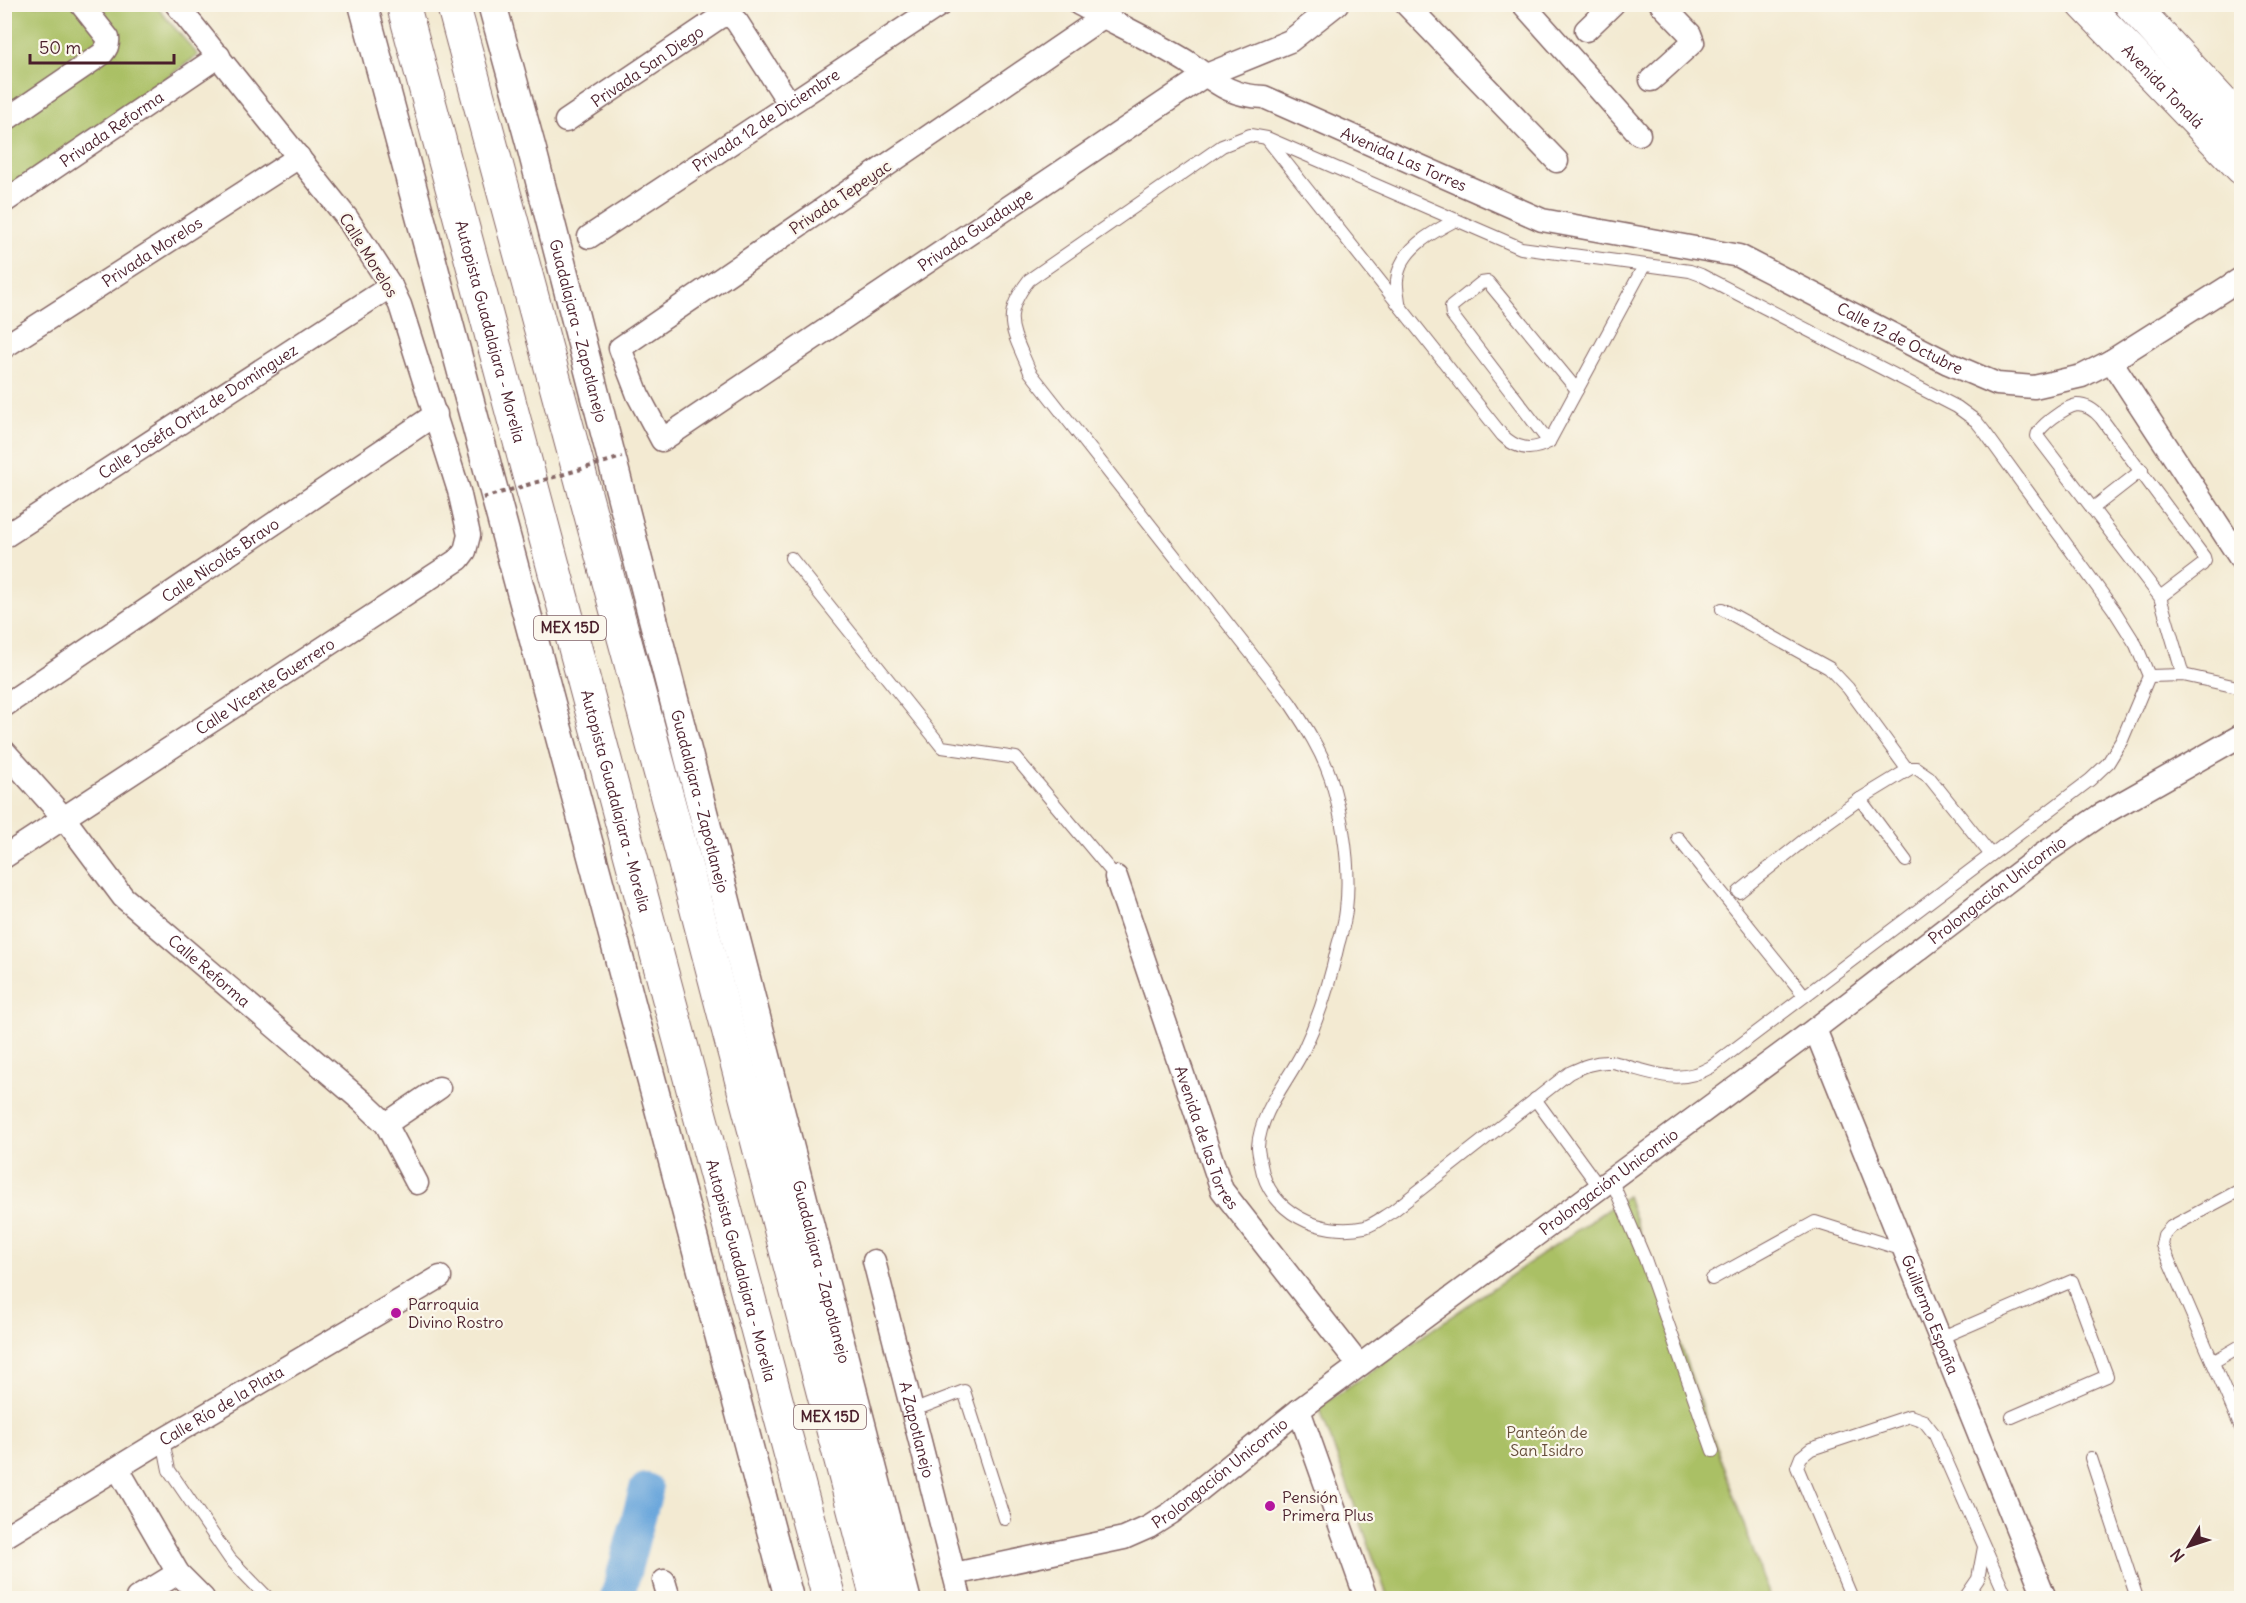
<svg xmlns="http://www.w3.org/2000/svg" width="2246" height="1603" font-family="Delius,sans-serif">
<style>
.green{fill:#aac065;stroke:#7a7048;stroke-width:1.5}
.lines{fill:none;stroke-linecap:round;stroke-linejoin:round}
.river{stroke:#6ca7dc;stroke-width:34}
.service-casing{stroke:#856665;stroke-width:14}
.minor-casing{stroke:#856665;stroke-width:25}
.tertiary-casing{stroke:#856665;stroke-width:31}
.primary-casing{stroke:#856665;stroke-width:35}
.motorway-casing{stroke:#856665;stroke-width:35}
.service{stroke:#fff;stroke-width:12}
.minor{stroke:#fff;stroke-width:22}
.tertiary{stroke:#fff;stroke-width:28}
.primary{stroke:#fff;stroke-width:33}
.motorway{stroke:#fff;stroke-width:33}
.path-bridge{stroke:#856665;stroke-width:4;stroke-dasharray:4.5 4.5;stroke-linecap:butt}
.poi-dot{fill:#b5179e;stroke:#fbf7ec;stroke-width:2}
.labels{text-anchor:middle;stroke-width:4.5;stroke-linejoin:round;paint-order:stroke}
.shield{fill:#fbf7ec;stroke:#7f6065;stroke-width:1.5}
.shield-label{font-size:15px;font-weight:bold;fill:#4a1f2b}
.street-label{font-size:16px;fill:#4a1f2b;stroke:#fbf7ec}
.poi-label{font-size:16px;fill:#4a1f2b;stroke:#fbf7ec;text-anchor:start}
.park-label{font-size:16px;fill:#674f3c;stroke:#fbf7ec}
</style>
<rect width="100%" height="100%" fill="#fbf7ec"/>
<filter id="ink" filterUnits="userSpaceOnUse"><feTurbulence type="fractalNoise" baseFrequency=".0167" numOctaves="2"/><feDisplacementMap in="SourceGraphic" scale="12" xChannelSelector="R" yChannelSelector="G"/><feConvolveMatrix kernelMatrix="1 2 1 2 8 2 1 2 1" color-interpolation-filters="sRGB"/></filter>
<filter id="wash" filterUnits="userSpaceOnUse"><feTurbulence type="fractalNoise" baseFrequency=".008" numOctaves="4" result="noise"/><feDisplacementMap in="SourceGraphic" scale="24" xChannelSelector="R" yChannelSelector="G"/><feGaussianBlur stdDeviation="1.35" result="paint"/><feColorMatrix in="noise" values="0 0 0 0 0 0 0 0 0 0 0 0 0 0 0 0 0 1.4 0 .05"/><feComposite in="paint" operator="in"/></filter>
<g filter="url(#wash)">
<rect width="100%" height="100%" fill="#f3ead2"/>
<!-- green -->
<g class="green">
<polygon points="5,5 155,5 198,55 58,156 5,191"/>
<polygon points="1627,1196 1770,1598 1388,1598 1319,1407"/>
</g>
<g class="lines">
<!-- river -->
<polyline class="river" points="617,1598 646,1490"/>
</g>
</g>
<g filter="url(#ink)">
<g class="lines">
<!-- service casing -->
<g class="service-casing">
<g id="service">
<path d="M1250,135L1267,138L1521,248L1690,271L1701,275L1957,407L1976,421L1984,431L2114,610L2136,645L2149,676L2122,740L2108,763L2090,780L1711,1067C1683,1083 1662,1076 1633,1068C1625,1066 1617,1062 1610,1062C1595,1061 1582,1067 1569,1073L1393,1211C1384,1216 1375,1224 1365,1227C1320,1237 1269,1212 1261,1165C1260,1159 1258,1152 1258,1147C1260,1111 1289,1080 1304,1049C1320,1015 1330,982 1338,945C1341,934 1345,922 1346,910C1351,867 1343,820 1331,779C1322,752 1306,727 1290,703L1030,372C1014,332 999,318 1029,280L1222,146Z"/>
<path d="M1268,140L1502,435C1516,449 1531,452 1549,442L1644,266"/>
<path d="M1399,304C1399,297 1396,288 1397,280C1400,249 1431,233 1456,220"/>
<polyline points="1549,442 1452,315 1451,307 1481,283 1488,282 1577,390"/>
<polyline points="2092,509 2142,470"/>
<polyline points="791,558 942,747 1016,758 1116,877"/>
<path d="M2160,597L2202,565L2205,561L2204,557L2101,418C2095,411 2087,405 2077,405C2067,406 2037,427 2037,436L2160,597L2183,675"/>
<polyline points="1722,609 1829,668 1848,688 1907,769"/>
<polyline points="2149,676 2183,675 2242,688"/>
<polyline points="1860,799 1906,861"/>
<polyline points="1678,838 1804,995"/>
<polyline points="1739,892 1818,829 1860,799 1911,768 1916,768 1929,777 1991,855"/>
<polyline points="1535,1099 1600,1188"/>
<polyline points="1611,1179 1645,1259 1713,1451"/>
<polyline points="2242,1189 2171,1227 2164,1235 2162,1245 2242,1430"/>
<polyline points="1712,1279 1815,1222 1904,1250"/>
<polyline points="1940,1338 2072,1281 2107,1376 2012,1417"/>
<polyline points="2213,1362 2242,1345"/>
<polyline points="912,1411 964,1391 1005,1519"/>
<polyline points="163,1440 169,1470 230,1559 268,1598"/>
<polyline points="2091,1458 2137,1598"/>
<polyline points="1852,1598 1797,1467 1801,1457 1811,1449 1910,1416 1924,1421 1935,1435 2007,1598"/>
<polyline points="1965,1598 1978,1579 1984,1547"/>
</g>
</g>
<!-- minor casing -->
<g class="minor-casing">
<g id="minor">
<path id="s1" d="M1079,4C1114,23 1152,40 1186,61C1214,80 1227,96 1264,97L1542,220L1739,256L1948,363L1997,384L2034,387L2082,376L2111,361L2242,278"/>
<polyline points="1406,4 1557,161"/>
<polyline points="1523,4 1639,134"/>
<path id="s2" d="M1103,17L620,348L638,395L662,440L1204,76L1290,41L1337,4"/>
<polyline points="1586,30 1613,4"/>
<polyline points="1651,80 1693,42 1690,34 1661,4"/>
<path d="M4,121L102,54C106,49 109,45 108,38L81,4"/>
<path id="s3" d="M566,121L720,17L730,15L737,22L789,103"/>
<path id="s4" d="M4,202L219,56"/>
<path id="s5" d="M589,237L941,4"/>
<path id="s6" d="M4,347L299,157"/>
<polyline points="2111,361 2242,561"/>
<path id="s7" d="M4,537L391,286"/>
<path id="s8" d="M4,706L436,414"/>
<path id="s9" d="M4,751L64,818L123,897L363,1102L386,1124L417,1183"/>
<path id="s10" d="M4,857L459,559L465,551L469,535L459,491L400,305L391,286L347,218L176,4"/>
<path id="s11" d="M1116,877L1222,1190L1359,1365"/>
<path id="s12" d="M1815,1029L2045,1598"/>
<polyline points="386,1124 439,1088"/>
<path id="s13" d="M874,1261L960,1598"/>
<polyline points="1299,1410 1366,1598"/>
<polyline points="118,1469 178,1573 203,1598"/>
<path id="s14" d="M4,1537L163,1440L440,1277"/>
<path id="s15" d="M954,1574L1124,1538L1149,1527L1171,1513L1299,1410L1815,1029L2043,854L2099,816L2242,735"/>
<polyline points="664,1581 669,1598"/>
<polyline points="137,1598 178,1573"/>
</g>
</g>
<!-- tertiary casing -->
<g class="tertiary-casing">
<g id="tertiary">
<polyline points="363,4 596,871 789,1598"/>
<path id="s16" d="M492,4L532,150L906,1598"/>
</g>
</g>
<!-- primary casing -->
<g class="primary-casing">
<g id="primary">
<path id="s17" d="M2084,4L2242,168"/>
<polyline points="2131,4 2242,124"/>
</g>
</g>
<!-- motorway casing -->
<g class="motorway-casing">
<g id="motorway">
<path id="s18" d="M403,4L829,1598"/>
<polyline points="453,4 681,849 877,1598"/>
</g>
</g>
<!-- service -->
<use href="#service" class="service"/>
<!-- minor -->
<use href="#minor" class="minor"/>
<!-- tertiary -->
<use href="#tertiary" class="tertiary"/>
<!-- primary -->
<use href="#primary" class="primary"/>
<!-- motorway -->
<use href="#motorway" class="motorway"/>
<!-- path-bridge -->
<polyline class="path-bridge" points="483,498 622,457"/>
</g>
</g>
<!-- markers -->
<g class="poi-dot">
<circle cx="396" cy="1313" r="6"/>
<circle cx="1270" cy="1506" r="6"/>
</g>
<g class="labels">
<!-- shield labels -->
<g class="shield">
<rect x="534" y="616" width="72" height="24" rx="4.5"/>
<rect x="794" y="1405" width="72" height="24" rx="4.5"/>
</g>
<g class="shield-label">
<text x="570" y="633">MEX 15D</text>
<text x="830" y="1422">MEX 15D</text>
</g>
<!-- street labels -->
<g class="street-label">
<text dy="6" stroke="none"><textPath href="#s3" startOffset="98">Privada San Diego</textPath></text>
<text dy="6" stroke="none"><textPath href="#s17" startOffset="114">Avenida Tonalá</textPath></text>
<text dy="6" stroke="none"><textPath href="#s5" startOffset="212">Privada 12 de Diciembre</textPath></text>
<text dy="6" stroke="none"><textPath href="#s4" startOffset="130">Privada Reforma</textPath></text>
<text dy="6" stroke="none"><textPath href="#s1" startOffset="362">Avenida Las Torres</textPath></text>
<text transform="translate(840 197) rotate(-34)" y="6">Privada Tepeyac</text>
<text dy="6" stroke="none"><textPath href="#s2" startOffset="1064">Privada Guadaupe</textPath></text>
<text dy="6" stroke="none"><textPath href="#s6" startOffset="176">Privada Morelos</textPath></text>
<text transform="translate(369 255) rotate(58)" y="6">Calle Morelos</text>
<text dy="6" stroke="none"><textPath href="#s16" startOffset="338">Guadalajara - Zapotlanejo</textPath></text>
<text dy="6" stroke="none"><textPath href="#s18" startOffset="339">Autopista Guadalajara - Morelia</textPath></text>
<text dy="6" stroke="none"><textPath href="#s1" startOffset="894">Calle 12 de Octubre</textPath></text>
<text dy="6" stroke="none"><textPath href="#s7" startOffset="231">Calle Joséfa Ortiz de Domínguez</textPath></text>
<text dy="6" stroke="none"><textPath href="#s8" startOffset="261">Calle Nicolás Bravo</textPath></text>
<text dy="6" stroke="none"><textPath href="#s10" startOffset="312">Calle Vicente Guerrero</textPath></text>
<text dy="6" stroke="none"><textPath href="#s18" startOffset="825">Autopista Guadalajara - Morelia</textPath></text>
<text dy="6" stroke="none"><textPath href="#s16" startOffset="824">Guadalajara - Zapotlanejo</textPath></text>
<text dy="6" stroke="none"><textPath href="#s15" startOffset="1262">Prolongación Unicornio</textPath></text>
<text dy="6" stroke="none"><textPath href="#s9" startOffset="302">Calle Reforma</textPath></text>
<text dy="6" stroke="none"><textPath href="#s11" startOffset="276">Avenida de las Torres</textPath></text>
<text dy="6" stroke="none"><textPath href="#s15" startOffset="776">Prolongación Unicornio</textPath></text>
<text dy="6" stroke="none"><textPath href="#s18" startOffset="1311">Autopista Guadalajara - Morelia</textPath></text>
<text dy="6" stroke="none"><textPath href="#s16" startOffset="1310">Guadalajara - Zapotlanejo</textPath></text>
<text dy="6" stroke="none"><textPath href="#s12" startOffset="308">Guillermo España</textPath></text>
<text dy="6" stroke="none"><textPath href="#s14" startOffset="254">Calle Río de la Plata</textPath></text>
<text dy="6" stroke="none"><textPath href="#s13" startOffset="174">A Zapotlanejo</textPath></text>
<text dy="6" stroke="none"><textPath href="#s15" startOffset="290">Prolongación Unicornio</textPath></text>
</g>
<!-- poi labels -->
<g class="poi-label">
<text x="408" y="1310">Parroquia<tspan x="408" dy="18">Divino Rostro</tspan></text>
<text x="1282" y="1503">Pensión<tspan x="1282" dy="18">Primera Plus</tspan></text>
</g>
<!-- park labels -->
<g class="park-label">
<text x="1547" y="1438">Panteón de<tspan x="1547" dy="18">San Isidro</tspan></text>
</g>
</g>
<!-- margin -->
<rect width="2246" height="1603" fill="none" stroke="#fbf7ec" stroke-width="24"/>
<!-- north arrow -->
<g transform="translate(2189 1546) rotate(231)" stroke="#fbf7ec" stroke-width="4.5" paint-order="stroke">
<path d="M0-4.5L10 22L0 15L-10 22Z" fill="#4a1f2b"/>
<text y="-9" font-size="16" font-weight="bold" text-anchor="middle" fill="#4a1f2b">N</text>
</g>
<!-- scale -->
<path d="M30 54v9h144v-9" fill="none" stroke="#4a1f2b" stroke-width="3"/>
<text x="39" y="54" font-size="18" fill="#4a1f2b" stroke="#fbf7ec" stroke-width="4.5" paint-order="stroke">50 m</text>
</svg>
